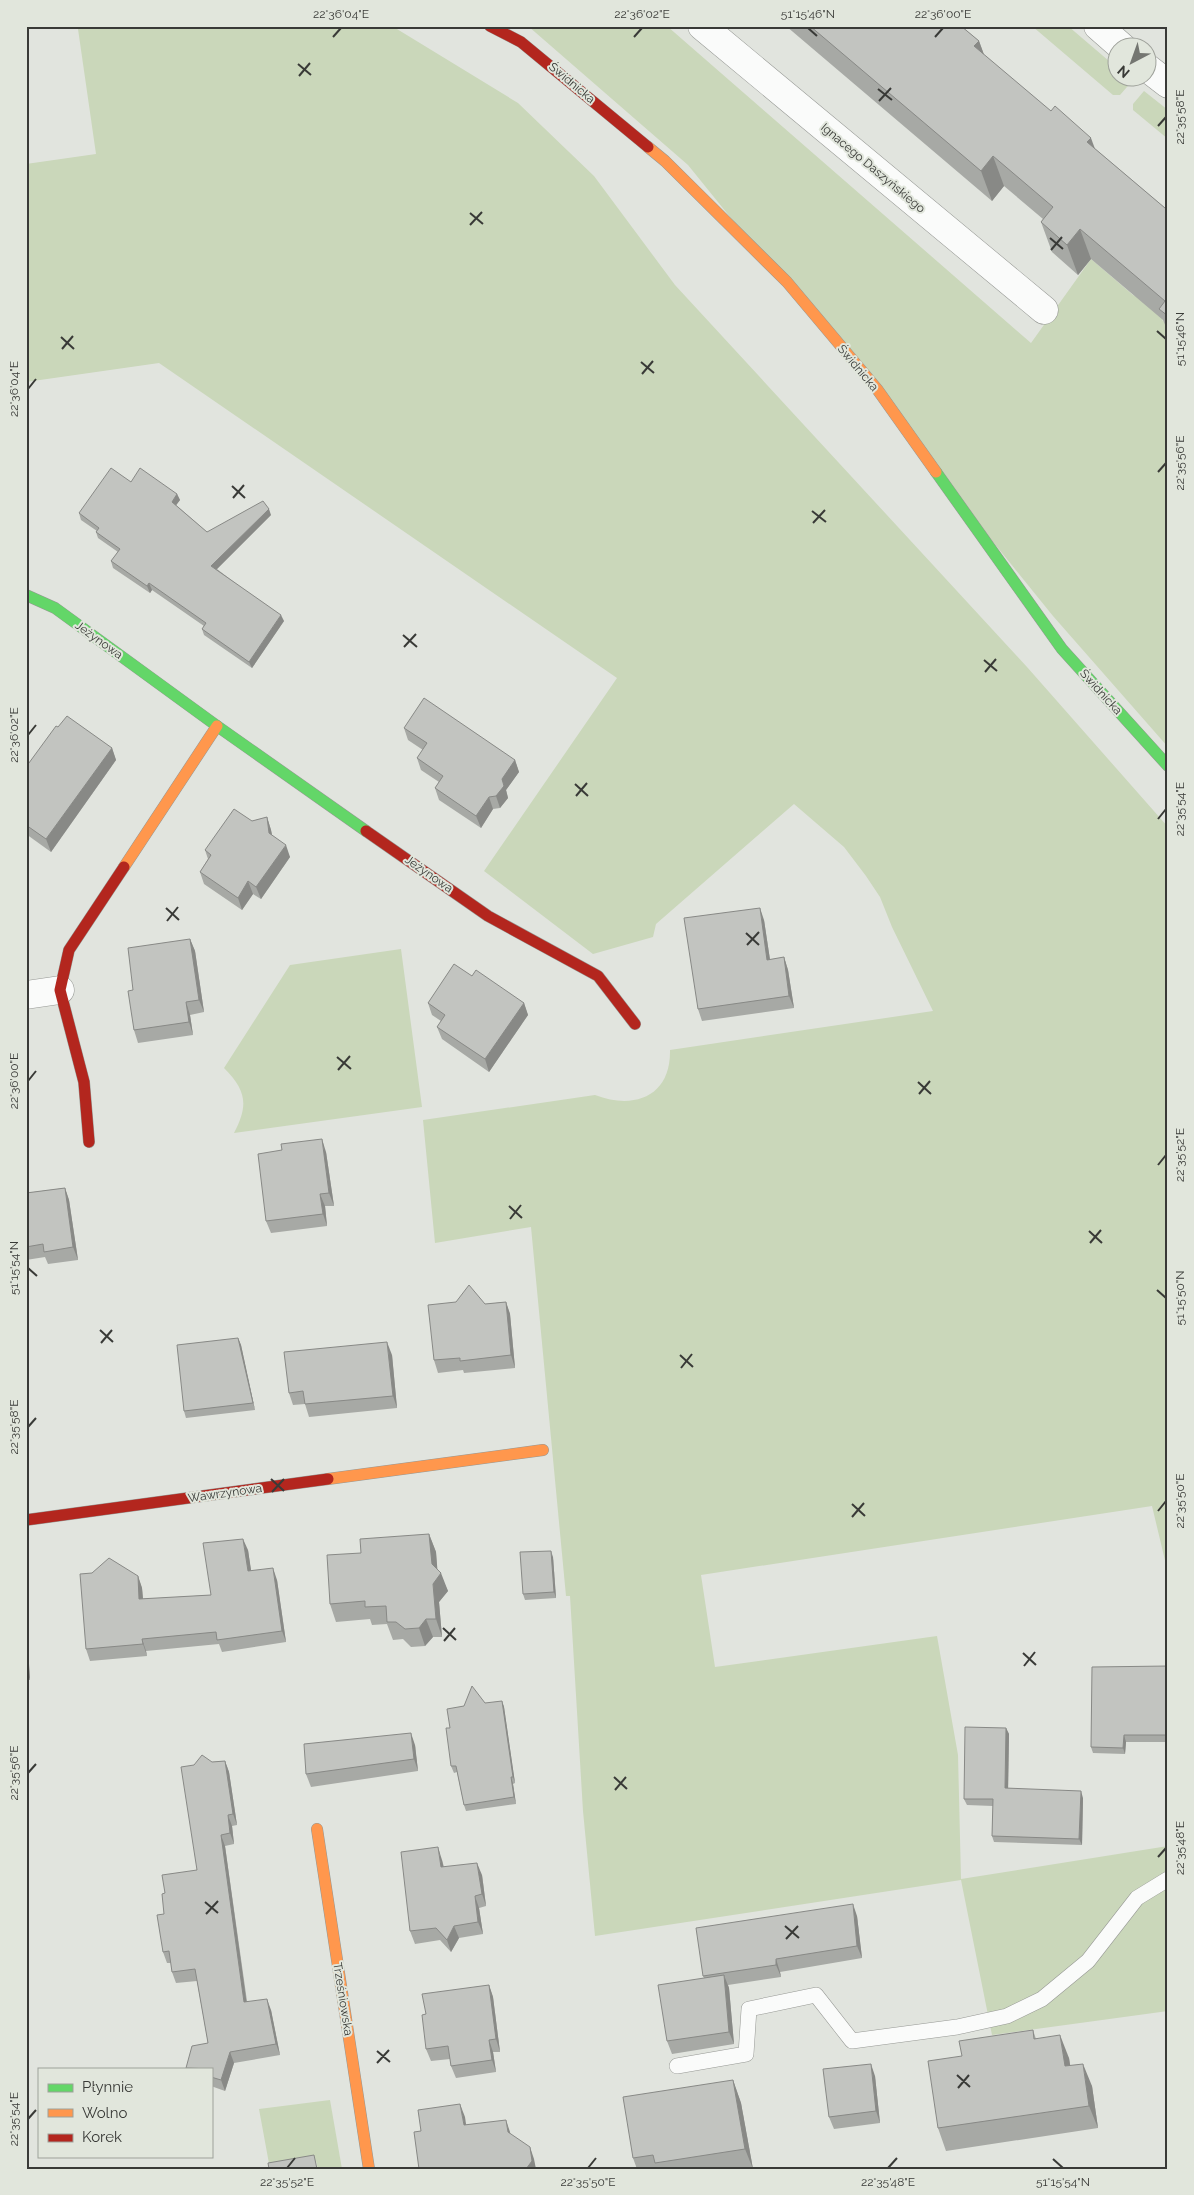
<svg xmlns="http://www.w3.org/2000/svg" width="1194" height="2195" font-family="Raleway,sans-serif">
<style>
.green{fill:#cad7ba}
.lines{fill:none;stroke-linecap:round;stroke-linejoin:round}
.lane-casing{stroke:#969894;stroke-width:16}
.street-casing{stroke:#969894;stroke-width:29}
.fast-casing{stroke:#969894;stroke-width:12}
.slow-casing{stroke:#969894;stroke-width:12}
.jam-casing{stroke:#969894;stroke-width:12}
.lane{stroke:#fafbfa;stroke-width:15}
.street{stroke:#fafbfa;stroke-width:28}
.fast{stroke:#63d668;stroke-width:11}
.slow{stroke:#ff974d;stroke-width:11}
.jam{stroke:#b3261e;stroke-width:11}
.wall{fill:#a7a9a5}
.shaded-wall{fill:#888986}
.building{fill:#c2c4c0;stroke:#888986}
.ticks{fill:none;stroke:#393a37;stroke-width:2}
.labels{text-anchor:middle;stroke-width:4;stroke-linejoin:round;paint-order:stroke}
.street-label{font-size:12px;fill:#393a37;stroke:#e1e6dc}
.neatline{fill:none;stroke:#393a37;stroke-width:2}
.ticks-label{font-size:12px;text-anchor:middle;fill:#393a37}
</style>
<rect width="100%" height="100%" fill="#e1e4de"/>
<!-- green -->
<g class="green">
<path d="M69,26H392L518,103L594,176L675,285L1027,667L1168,827V1573L1152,1506L701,1575L715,1667L937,1636L958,1755L961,1879L1168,1846V2011L992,2035L961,1880L595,1936L583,1811L570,1596H566L531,1227L435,1243L423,1120L595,1095C634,1110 671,1097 670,1050L933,1011L892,927L880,897L866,876L844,847L794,804L656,924L653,937L593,954L484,871L617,678L159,363L26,382V164L96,154L78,29Z"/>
<polygon points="528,26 667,26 1031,343 1091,259 1133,295 1168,313 1162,320 1168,325 1168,747 1053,616 688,165"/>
<polygon points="1032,26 1068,26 1116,67 1116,78 1129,78 1133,80 1120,95 1113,95"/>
<polygon points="1144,91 1168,110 1168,139 1133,110 1133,104"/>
<path d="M401,949L422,1107L234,1133C249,1105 246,1090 224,1068L290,965Z"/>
<polygon points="330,2100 342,2169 318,2169 316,2161 270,2169 259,2109"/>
</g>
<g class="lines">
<!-- lane casing -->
<g class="lane-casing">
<polyline id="lane" points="677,2066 746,2054 749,2009 816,1995 852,2041 957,2027 1007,2016 1042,1999 1088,1961 1137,1898 1168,1879"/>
</g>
<!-- street casing -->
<g class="street-casing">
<g id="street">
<polyline points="702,26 1044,310"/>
<polyline points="1098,26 1123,48"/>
<polyline points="1146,67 1168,84"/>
<polyline points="26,995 60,990"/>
</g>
</g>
<!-- fast casing -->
<g class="fast-casing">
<g id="fast">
<polyline points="936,472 1062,649 1168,766"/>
<polyline points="26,595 55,608 217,726 366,831"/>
</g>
</g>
<!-- slow casing -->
<g class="slow-casing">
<g id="slow">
<polyline points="648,147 665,161 787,282 877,389 936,472"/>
<polyline points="124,867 217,726"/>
<polyline points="328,1479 543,1450"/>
<polyline points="317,1829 369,2169"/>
</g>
</g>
<!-- jam casing -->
<g class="jam-casing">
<g id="jam">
<polyline points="490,26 521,42 648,147"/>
<polyline points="366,831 488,916 598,976 635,1024"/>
<polyline points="89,1142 84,1082 60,990 69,950 124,867"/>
<polyline points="26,1520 328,1479"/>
</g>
</g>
<!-- lane -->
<use href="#lane" class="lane"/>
<!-- street -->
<use href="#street" class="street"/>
<!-- fast -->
<use href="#fast" class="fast"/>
<!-- slow -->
<use href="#slow" class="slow"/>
<!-- jam -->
<use href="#jam" class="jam"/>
</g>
<!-- wall -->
<g class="wall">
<polygon points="786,26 961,26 979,41 984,55 1165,208 1168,205 1168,332 1163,320 1091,259 1078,275 1052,252 1041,222 1043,219 1004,186 992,201"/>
<polygon points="131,482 177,494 180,500 176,505 207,532 271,515 217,569 284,621 252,668 204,635 202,629 204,626 152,590 150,593 113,568 111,561 118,552 98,538 96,532 97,531 81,520 79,513"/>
<polygon points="58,727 112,748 116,760 51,852 26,834 26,767"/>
<polygon points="404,728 515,760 519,772 506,790 508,798 500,808 493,809 481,828 439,800 435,788 439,782 421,770 417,758 423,750 408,740"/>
<polygon points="267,817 271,830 272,835 290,857 261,899 253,894 242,910 204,884 200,872 208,859 205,850 252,821"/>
<polygon points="764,920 770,960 784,957 788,970 794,1008 702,1021 698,1009"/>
<polygon points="190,939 195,951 204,1012 190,1015 193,1035 138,1043 134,1030 133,990"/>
<polygon points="472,976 524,1003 528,1015 489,1072 442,1039 437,1027 441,1021 432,1015 428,1003"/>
<polygon points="326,1152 334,1206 325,1206 327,1226 271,1233 266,1221"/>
<polygon points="65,1188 69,1200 78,1260 48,1264 45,1257 26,1260 26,1193"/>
<polygon points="506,1302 510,1314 515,1368 464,1373 463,1370 438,1373 434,1360 485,1304"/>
<polygon points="238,1338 241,1345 255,1410 186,1418 184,1411"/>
<polygon points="392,1355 397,1408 309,1417 305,1404 293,1405 289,1393"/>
<polygon points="429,1534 436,1552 437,1569 448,1591 439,1602 442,1637 433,1637 425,1646 411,1647 403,1639 393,1640 387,1624 372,1625 370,1619 336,1622 330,1604"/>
<polygon points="248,1550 251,1571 277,1580 286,1642 222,1652 219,1644 146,1651 147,1656 90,1661 86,1649 138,1576 142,1588 143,1599 211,1595"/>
<polygon points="553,1557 556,1598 525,1600 523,1594"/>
<polygon points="26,1629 30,1680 26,1680"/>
<polygon points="1168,1666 1168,1742 1126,1742 1125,1754 1093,1753 1091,1747"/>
<polygon points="502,1701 504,1707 515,1783 513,1784 516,1804 466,1811 464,1805 457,1772 454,1773 451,1766 450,1728"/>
<polygon points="1006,1728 1009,1734 1008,1788 1083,1798 1082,1845 994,1842 992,1836 993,1806 967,1805 964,1799"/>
<polygon points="415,1745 418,1771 311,1787 306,1774"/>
<polygon points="225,1761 229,1772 237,1825 232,1826 234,1844 225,1846 247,2001 271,2010 280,2055 234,2063 225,2091 211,2086 211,2069 208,2043 197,1981 176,1983 172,1972 171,1963 167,1963 163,1952 165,1893 197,1870 212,1762"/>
<polygon points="442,1860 444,1867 482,1875 486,1906 479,1908 483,1934 459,1938 451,1952 440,1940 415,1944 410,1931"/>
<polygon points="857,1916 862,1958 780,1972 781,1977 728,1985 729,1988 734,2044 672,2054 667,2041 704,1978 703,1976"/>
<polygon points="489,1985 493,1997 500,2052 493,2052 496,2072 456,2078 451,2066 450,2059 431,2061 426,2049 426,2014"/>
<polygon points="1033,2030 1036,2039 1069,2058 1070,2066 1092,2086 1098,2128 946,2151 938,2128 962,2056"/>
<polygon points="875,2076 880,2123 834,2129 829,2117"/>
<polygon points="733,2080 741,2103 753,2169 637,2169 633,2158"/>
</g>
<!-- shaded-wall -->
<g class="shaded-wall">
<polygon points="979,41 990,71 974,46"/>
<polygon points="1091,138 1102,168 1087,142"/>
<polygon points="993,156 1004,186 992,201 981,171"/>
<polygon points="1080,229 1091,259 1078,275 1067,245"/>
<polygon points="177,494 180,500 174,508 172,502"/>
<polygon points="269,509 271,515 214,572 211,566"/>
<polygon points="149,583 152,590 150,593 147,586"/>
<polygon points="281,615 284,621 252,668 249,662"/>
<polygon points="112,748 116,760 51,852 46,839"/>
<polygon points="515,760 519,772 506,790 508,798 500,808 496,796 502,779"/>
<polygon points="489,797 493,809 481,828 476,816"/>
<polygon points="267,817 271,830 274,845 269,833"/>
<polygon points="286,845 290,857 261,899 256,887"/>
<polygon points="248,881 253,894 242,910 238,898"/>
<polygon points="760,908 764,920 772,973 767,960"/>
<polygon points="190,939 195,951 204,1012 199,1000"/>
<polygon points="784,957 788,970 794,1008 789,996"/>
<polygon points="186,1002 190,1015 193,1035 189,1022"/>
<polygon points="524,1003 528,1015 489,1072 485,1059"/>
<polygon points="322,1139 326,1152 334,1206 329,1193"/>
<polygon points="65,1188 69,1200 78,1260 73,1247"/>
<polygon points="320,1194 325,1206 327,1226 323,1214"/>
<polygon points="506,1302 510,1314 515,1368 511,1355"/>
<polygon points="238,1338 241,1345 255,1410 253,1403"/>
<polygon points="387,1342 392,1355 397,1408 393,1396"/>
<polygon points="429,1534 436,1552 438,1577 441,1573 448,1591 439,1602 442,1637 436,1619"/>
<polygon points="243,1539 248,1550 253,1583 248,1571"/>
<polygon points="551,1551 553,1557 556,1598 554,1592"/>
<polygon points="273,1568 277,1580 286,1642 282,1631"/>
<polygon points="138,1576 142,1588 144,1611 139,1599"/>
<polygon points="426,1619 433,1637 425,1646 419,1628"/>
<polygon points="26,1629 27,1631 30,1680 26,1670"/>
<polygon points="142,1639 146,1651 147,1656 143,1644"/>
<polygon points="502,1701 504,1707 515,1783 513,1777"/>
<polygon points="1006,1728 1009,1734 1008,1794 1005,1788"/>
<polygon points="411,1733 415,1745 418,1771 414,1759"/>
<polygon points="1124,1735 1126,1742 1125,1754 1123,1748"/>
<polygon points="225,1761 229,1772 237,1825 233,1814"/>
<polygon points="511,1777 513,1784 516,1804 514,1797"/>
<polygon points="1081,1791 1083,1798 1082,1845 1079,1839"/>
<polygon points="228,1815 232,1826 234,1844 230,1833"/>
<polygon points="221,1835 225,1846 248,2013 244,2002"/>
<polygon points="438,1847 442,1860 446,1880 441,1867"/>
<polygon points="477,1863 482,1875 486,1906 482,1894"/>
<polygon points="475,1896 479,1908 483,1934 478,1922"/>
<polygon points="853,1904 857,1916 862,1958 857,1946"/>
<polygon points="454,1926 459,1938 451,1952 447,1940"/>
<polygon points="776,1959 780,1972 781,1977 776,1965"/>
<polygon points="724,1975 729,1988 734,2044 729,2032"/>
<polygon points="489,1985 493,1997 500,2052 496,2039"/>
<polygon points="267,1999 271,2010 280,2055 276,2044"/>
<polygon points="1060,2035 1069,2058 1074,2089 1065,2066"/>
<polygon points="489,2040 493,2052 496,2072 492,2060"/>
<polygon points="230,2052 234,2063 225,2091 221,2080"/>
<polygon points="871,2064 875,2076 880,2123 876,2111"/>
<polygon points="1083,2064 1092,2086 1098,2128 1089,2106"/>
<polygon points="733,2080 741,2103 753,2169 745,2149"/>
<polygon points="460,2104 465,2117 468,2138 464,2125"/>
<polygon points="506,2120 510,2132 512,2144 508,2132"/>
<polygon points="530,2147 534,2159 536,2169 526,2169"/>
</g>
<!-- building -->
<g class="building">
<polygon points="810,26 961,26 979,41 974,46 1051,111 1055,106 1091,138 1087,142 1165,208 1168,205 1168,316 1159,309 1165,301 1080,229 1067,245 1041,222 1053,207 993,156 981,171"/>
<polygon points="111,468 131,482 140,468 177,494 172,502 207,532 263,501 269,509 211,566 281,615 249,662 202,629 206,623 149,583 147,586 111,561 120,549 96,532 99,528 79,513"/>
<polygon points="424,698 515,760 502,779 504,786 496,796 489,797 476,816 435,788 443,776 417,758 427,743 404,728"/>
<polygon points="67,716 112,748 46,839 26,825 26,767 56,726 58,727"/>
<polygon points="234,809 252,821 267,817 269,833 286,845 256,887 248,881 238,898 200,872 211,855 205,850"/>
<polygon points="760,908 767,960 784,957 789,996 698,1009 684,918"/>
<polygon points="190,939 199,1000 186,1002 189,1022 134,1030 128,991 133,990 128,948"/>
<polygon points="454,964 472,976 476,970 524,1003 485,1059 437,1027 445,1015 428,1003"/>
<polygon points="322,1139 329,1193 320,1194 323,1214 266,1221 258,1154 282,1150 281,1144"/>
<polygon points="65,1188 73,1247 44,1252 43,1244 26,1247 26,1193"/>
<polygon points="469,1285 485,1304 506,1302 511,1355 460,1361 460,1358 434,1360 428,1305 456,1302"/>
<polygon points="238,1338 253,1403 184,1411 177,1345"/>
<polygon points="387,1342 393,1396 305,1404 303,1391 289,1393 284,1352"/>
<polygon points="429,1534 432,1564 441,1573 433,1584 436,1619 426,1619 419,1628 405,1629 396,1622 387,1622 386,1606 365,1607 365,1601 330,1604 327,1555 361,1553 360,1539"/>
<polygon points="243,1539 248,1571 273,1568 282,1631 217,1640 216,1632 142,1639 143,1644 86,1649 80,1574 92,1573 109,1558 138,1576 139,1599 211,1595 203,1543"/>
<polygon points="551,1551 554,1592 523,1594 520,1552"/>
<polygon points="1168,1666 1168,1735 1124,1735 1123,1748 1091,1747 1092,1667"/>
<polygon points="472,1686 485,1703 502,1701 513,1777 511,1777 514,1797 464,1805 456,1766 451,1766 446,1728 450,1728 447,1709 464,1706"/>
<polygon points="965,1727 1006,1728 1005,1788 1081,1791 1079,1839 992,1836 993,1799 964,1799"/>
<polygon points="411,1733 414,1759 306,1774 304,1744"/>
<polygon points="202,1755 212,1762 225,1761 233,1814 228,1815 230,1833 221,1835 244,2002 267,1999 276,2044 230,2052 221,2080 211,2077 211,2069 186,2068 192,2046 208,2043 195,1969 172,1972 169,1951 163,1952 157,1915 164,1914 162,1894 165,1893 162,1875 197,1870 181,1767 194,1765"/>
<polygon points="438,1847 441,1867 477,1863 482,1894 475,1896 478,1922 454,1926 447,1940 436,1928 410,1931 401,1852"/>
<polygon points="853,1904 857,1946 776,1959 776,1965 703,1976 696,1928"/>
<polygon points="724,1975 729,2032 667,2041 658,1985"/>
<polygon points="489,1985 496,2039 489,2040 492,2060 451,2066 448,2046 426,2049 422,2015 426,2014 422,1994"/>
<polygon points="1033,2030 1034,2039 1060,2035 1065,2066 1083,2064 1089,2106 938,2128 928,2061 962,2056 959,2041"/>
<polygon points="871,2064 876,2111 829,2117 823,2069"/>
<polygon points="733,2080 745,2149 655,2163 653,2155 633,2158 623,2097"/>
<polygon points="460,2104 464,2125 506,2120 508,2132 530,2147 532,2161 526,2169 419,2169 414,2132 421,2131 418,2110"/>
<polygon points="314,2155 317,2169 269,2169 268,2163"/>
</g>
<!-- ticks -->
<path class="ticks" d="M808,28L817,36M333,37L341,28M634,37L642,28M935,37L943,28M298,64L311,75M299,76L310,63M878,89L892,100M879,101L891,88M1158,126L1166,117M470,213L483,224M470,225L482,212M1050,238L1063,249M1051,250L1062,237M1157,331L1166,339M61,337L74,349M62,349L73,336M641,362L654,373M642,374L653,361M28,389L36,379M1158,472L1166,463M232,486L245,498M233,498L244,485M812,511L826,522M813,523L825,510M403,635L417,647M404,647L416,634M984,660L997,671M985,672L996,659M28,735L36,725M575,784L588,796M576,796L587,783M1158,819L1166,809M166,908L179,920M167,921L178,907M746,933L759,945M747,945L759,932M337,1057L351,1069M338,1070L350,1056M28,1081L36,1071M918,1082L931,1094M919,1094L930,1081M1158,1165L1166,1155M509,1206L522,1218M510,1219L521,1205M1089,1231L1102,1243M1090,1243L1101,1230M28,1268L37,1276M1157,1290L1166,1298M100,1330L113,1342M101,1343L112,1330M680,1355L693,1367M681,1368L692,1354M28,1427L36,1418M271,1479L284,1491M272,1492L284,1479M852,1504L865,1516M1158,1511L1166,1501M852,1517L864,1503M443,1628L456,1640M444,1641L455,1628M1023,1653L1036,1665M1024,1666L1035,1652M28,1773L36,1764M614,1777L627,1789M615,1790L626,1777M1158,1857L1166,1848M205,1902L218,1913M206,1914L218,1901M785,1926L799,1938M786,1939L798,1926M377,2051L390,2062M377,2063L389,2050M957,2075L970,2087M958,2088L969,2075M28,2119L36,2110M1053,2159L1063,2168M287,2168L295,2158M588,2168L596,2158M888,2168L897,2158"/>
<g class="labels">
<!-- street labels -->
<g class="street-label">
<text transform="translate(572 83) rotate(40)" y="4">Świdnicka</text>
<text transform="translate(873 168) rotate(40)" y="4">Ignacego Daszyńskiego</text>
<text transform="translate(858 368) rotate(50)" y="4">Świdnicka</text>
<text transform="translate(99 640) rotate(36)" y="4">Jeżynowa</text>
<text transform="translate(1101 692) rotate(48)" y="4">Świdnicka</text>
<text transform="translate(429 874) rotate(35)" y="4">Jeżynowa</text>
<text transform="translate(225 1493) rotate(-8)" y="4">Wawrzynowa</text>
<text transform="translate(343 1999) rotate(81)" y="4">Trześniowska</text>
</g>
</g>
<!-- border -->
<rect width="1194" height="2195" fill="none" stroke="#e1e6dc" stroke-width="55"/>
<!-- legend -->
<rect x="38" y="2068" width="175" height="90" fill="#e1e6dc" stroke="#9ea19a"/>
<rect x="48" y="2084" width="25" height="8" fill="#63d668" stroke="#9ea19a"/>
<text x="82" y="2092" font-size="15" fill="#393a37">Płynnie</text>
<rect x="48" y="2109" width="25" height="8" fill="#ff974d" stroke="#9ea19a"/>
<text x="82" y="2118" font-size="15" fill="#393a37">Wolno</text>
<rect x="48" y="2134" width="25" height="8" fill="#b3261e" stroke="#9ea19a"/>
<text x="82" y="2142" font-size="15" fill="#393a37">Korek</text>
<!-- north arrow -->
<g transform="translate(1132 62) rotate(221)"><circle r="24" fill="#e1e6dc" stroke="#9ea19a"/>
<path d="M0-4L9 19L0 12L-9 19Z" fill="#747671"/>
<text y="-8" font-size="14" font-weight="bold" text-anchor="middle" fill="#393a37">N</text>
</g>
<rect x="28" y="28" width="1138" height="2140" class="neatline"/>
<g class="ticks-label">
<text x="341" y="18">22°36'04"E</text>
<text x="642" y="18">22°36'02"E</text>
<text x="808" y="18">51°15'46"N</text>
<text x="943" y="18">22°36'00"E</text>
<text transform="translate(1180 117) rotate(-90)" y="4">22°35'58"E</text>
<text transform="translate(1180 339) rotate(-90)" y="4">51°15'46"N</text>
<text transform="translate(14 389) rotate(-90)" y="4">22°36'04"E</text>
<text transform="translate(1180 463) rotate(-90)" y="4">22°35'56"E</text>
<text transform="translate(14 735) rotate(-90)" y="4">22°36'02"E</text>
<text transform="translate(1180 809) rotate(-90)" y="4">22°35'54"E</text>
<text transform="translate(14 1081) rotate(-90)" y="4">22°36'00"E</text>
<text transform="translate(1180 1155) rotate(-90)" y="4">22°35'52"E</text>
<text transform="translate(14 1268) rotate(-90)" y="4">51°15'54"N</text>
<text transform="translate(1180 1298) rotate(-90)" y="4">51°15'50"N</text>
<text transform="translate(14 1427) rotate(-90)" y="4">22°35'58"E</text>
<text transform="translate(1180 1501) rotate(-90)" y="4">22°35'50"E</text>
<text transform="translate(14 1773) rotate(-90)" y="4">22°35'56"E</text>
<text transform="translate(1180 1848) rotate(-90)" y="4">22°35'48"E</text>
<text transform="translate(14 2119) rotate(-90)" y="4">22°35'54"E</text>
<text x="287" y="2186">22°35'52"E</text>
<text x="588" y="2186">22°35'50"E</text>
<text x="888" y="2186">22°35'48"E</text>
<text x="1063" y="2186">51°15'54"N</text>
</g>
</svg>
